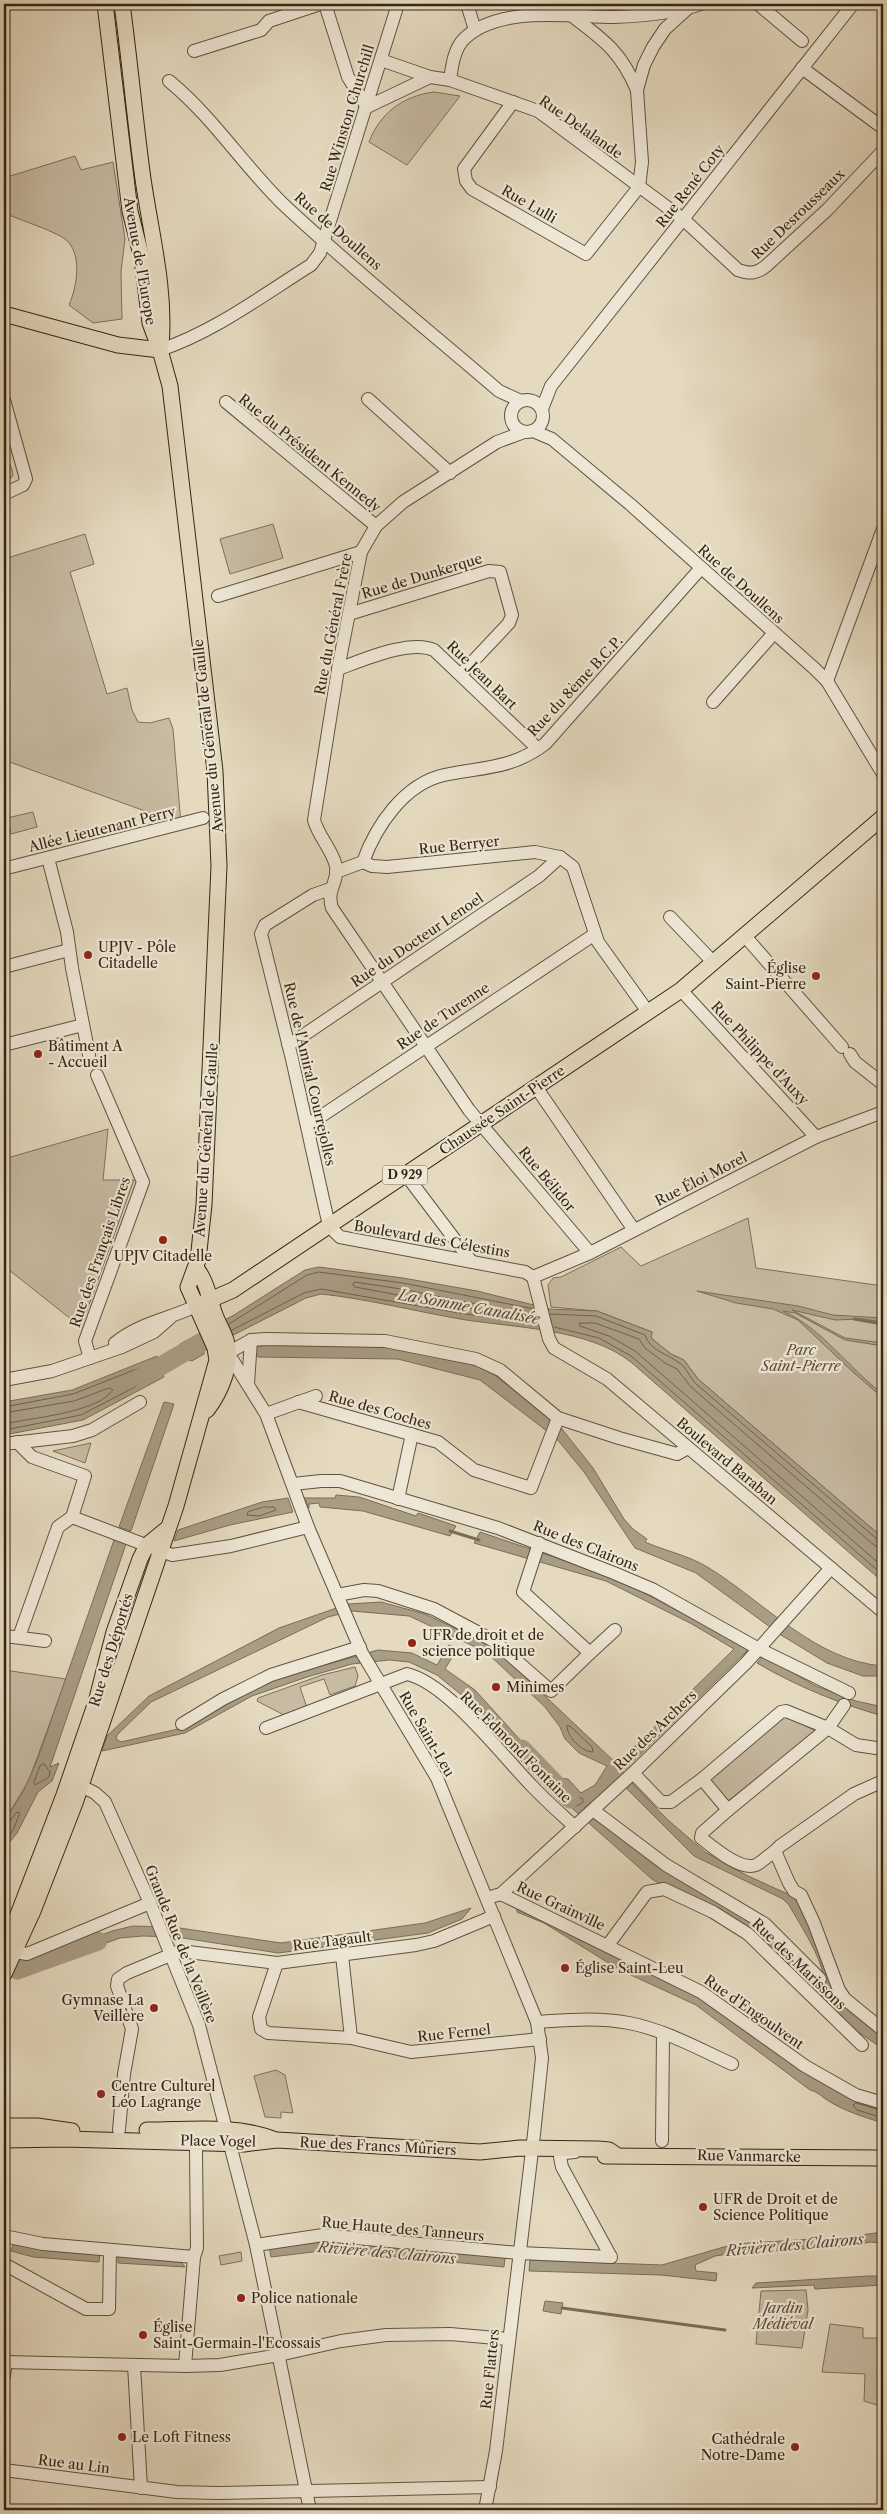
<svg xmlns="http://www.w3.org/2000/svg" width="887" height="2514" font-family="'Libre Caslon Text',serif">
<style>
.green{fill:#c7bba3;stroke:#7e705c}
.water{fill:#a99d86;stroke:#7a6d58;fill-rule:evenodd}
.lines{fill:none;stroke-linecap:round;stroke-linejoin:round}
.shore{stroke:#6e624d;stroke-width:1}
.stream{stroke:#7a6d58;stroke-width:3}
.river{stroke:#a99d86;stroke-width:19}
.minor-tunnel{stroke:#c2b69e;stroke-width:12;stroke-dasharray:12 6;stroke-linecap:butt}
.minor-casing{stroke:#60533f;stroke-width:14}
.major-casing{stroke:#342614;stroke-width:17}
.minor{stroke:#eee7d6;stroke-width:12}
.major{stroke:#e5dac0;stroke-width:15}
.poi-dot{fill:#8f2418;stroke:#eee7d6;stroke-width:2}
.labels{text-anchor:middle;stroke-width:4.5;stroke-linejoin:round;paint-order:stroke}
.shield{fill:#eee7d6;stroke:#6c604e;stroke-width:1}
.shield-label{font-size:12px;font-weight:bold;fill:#342614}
.street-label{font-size:14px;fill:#342614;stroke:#eee7d6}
.poi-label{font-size:14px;fill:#342614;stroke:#eee7d6;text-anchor:start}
.park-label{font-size:14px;font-style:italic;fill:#594b38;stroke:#eee7d6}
.water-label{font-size:15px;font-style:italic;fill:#574a36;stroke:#eee7d6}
</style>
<rect width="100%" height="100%" fill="#e5dac0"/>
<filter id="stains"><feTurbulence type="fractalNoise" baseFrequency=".004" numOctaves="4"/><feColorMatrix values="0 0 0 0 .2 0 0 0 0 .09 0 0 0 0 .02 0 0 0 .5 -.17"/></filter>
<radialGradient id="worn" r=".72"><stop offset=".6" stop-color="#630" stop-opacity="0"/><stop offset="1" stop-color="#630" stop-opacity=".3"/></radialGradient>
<!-- green -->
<g class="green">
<path d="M434,92L460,96L407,165L369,142C380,113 403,96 434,92Z"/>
<path d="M75,156L81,170L113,162L125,239L121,271L122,319L93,323L69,305C77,287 83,253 65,239C54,231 18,219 4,213V178Z"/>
<polygon points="4,444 13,474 12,477 4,480"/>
<polygon points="273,524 283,558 230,574 220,539"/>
<polygon points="85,534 94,564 70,572 107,694 127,688 132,710 138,722 150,723 169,718 173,729 181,824 4,760 4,559"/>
<polygon points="33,812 37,827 11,834 7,818"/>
<polygon points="108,1129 103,1180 134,1180 81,1327 4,1266 4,1159"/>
<polygon points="748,1218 756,1268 883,1286 883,1538 698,1379 684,1360 671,1354 651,1338 652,1332 597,1311 551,1307 548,1285 553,1278 561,1277 621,1247 641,1266"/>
<polygon points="91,1443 85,1463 53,1451"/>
<polygon points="355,1667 358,1676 355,1686 330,1695 324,1679 300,1687 307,1708 284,1715 257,1701 258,1698 322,1675"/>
<polygon points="4,1670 66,1679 29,1780 4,1822"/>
<polygon points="785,1716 816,1731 728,1801 709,1780"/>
<polygon points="276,2070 285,2075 293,2113 281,2112 281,2118 265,2117 254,2076"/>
<polygon points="241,2252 242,2261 221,2265 219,2256"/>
<polygon points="806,2290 808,2310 802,2348 756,2344 761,2291"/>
<polygon points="830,2324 863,2328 863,2338 882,2338 883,2329 883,2407 864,2401 865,2374 822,2372"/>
</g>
<!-- water -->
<g class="water">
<path d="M319,1267L403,1278L477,1291L550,1309L597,1311L652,1332L651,1338L671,1354L684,1360L698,1379L883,1538V1582L632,1363C589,1328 514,1328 460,1319C414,1311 368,1299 321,1294L306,1298L204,1350V1354L192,1361L186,1359L181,1350L180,1344L234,1315L305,1270Z"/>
<path d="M697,1291L798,1306L833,1315L883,1318V1322L863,1319L835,1320L792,1310L845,1338L883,1343V1346L845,1340L795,1313L783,1311C822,1328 848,1368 883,1394V1398L854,1373L798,1320L773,1309L736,1303Z"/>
<path d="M265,1345L386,1346L477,1366L496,1376L562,1429L593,1468L624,1519L633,1529L647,1539L645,1542C666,1551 690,1556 709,1568C764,1602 816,1661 883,1666V1676H863L827,1663L781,1635L696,1573L635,1548L584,1472L556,1438L480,1380L398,1359L258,1357L254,1347Z"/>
<polygon points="157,1356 164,1377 83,1420 4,1435 4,1402 72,1390"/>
<polygon points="164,1402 174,1404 131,1531 119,1527"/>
<polygon points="336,1495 359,1497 416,1516 418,1513 456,1526 450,1536 363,1511 320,1507 319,1503 309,1504 309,1508 304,1498 335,1498"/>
<polygon points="288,1498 293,1512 230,1525 174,1541 178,1530 262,1502"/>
<path d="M480,1532L616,1578L749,1649L623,1771V1774L668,1820L705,1852L746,1875L792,1896L805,1911L833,1976L883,2035V2049L854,2029L772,1950L679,1892L653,1880L547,1786L554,1778L568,1779L581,1793L595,1785L607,1766L579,1753L565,1739L560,1727L545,1707L486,1652L409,1616L352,1611L328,1617L151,1702L117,1735L116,1739L121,1742L178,1729L261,1683L378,1650L412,1653L437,1665L449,1645L457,1649L445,1669L475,1690L542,1764L534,1771L480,1710L437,1675L409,1662L389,1660L352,1664L307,1677L252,1696L185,1733L102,1751L107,1736L149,1696L279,1628L348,1604L381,1602L425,1614L492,1646L617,1764L734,1649L692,1624L606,1581L474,1543ZM618,1780L694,1856L783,1899L789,1905C800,1925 825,1961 824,1984L815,1982L753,1921L653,1864L584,1808Z"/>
<polygon points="114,1540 126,1544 50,1767 59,1763 52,1781 38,1792 17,1833 4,1849 4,1822 24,1790 38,1758"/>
<path d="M763,1656L816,1686L856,1701L883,1707V1716C840,1704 796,1686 757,1663Z"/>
<path d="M517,1905L699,1995L883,2107V2123C864,2117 844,2111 827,2100C821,2096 818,2092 810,2090L696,2005L620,1970L544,1923L517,1912Z"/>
<polygon points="471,1908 462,1919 428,1933 278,1953 177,1937 143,1936 120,1938 76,1954 73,1946 112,1931 133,1926 173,1927 281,1943 425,1923"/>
<polygon points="61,1951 64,1959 16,1976 18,1967"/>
<polygon points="883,2232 883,2243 870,2242 847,2246 729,2254 715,2256 695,2265 696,2271 717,2273 716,2281 661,2275 529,2271 530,2260 662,2265 734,2244 846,2237"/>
<polygon points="327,2240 505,2257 504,2267 329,2250 271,2257 269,2246"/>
<polygon points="14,2242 100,2252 99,2262 33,2257 11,2251"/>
<polygon points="118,2254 178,2258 185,2267 118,2263"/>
<polygon points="868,2276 883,2276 883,2285 815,2289 814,2285 752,2288 756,2283"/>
<polygon points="545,2301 563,2303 561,2314 543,2311"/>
</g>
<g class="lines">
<!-- shore -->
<g class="shore">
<polygon points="355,1282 401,1289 507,1310 509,1313 506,1315 355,1287 353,1285"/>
<path d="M550,1314L596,1316L645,1335C650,1351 668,1354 681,1364C686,1368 690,1377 695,1383L878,1540L883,1542"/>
<polyline points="229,1324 307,1275 319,1272 403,1283 534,1309"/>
<polyline points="554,1327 599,1338 631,1356 883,1575"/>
<polyline points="232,1330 304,1293 321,1289 459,1313 537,1324"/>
<polyline points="4,1407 73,1394 152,1363 158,1373 156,1376 81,1415 4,1430"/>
<path d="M4,1413L74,1401L109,1388L113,1390C97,1413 30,1418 4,1424"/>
<polygon points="264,1507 274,1507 276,1510 259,1516 247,1515 248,1512"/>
<polyline points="883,1548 874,1545 691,1387 677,1369 665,1363 645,1348 639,1339 595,1323 579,1323 580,1326 609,1336 635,1351 883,1567"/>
<path d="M567,1726H570L592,1747L593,1752C582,1752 567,1737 567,1726Z"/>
<polygon points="44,1764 50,1772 49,1777 35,1785 34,1782 40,1766"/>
<polygon points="558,1784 567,1784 577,1796 583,1799 583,1802 577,1806 556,1788"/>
<polyline points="4,1824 9,1822 17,1812 20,1813 13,1830 4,1842"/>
<polyline points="883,2111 856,2103 853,2105 857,2110 883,2118"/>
</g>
<!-- stream -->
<g class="stream">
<polyline points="854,1319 883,1324"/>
<polyline points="450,1531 479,1540"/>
<polyline points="562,2308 725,2330"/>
</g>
<!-- river -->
<g class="river">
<polyline points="140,1378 204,1341"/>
<polyline points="522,1749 570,1799"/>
<polyline points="17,1970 98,1941"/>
</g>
<!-- minor-tunnel -->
<polyline class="minor-tunnel" points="89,1055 97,1075"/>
<!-- minor casing -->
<g class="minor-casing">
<g id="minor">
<polyline points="325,4 348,77 367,107"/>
<polyline points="467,4 475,30"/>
<polyline points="758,4 802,41"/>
<path d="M572,16C604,40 621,52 637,90"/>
<polyline points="194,51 261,30 269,21 320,4"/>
<path d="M381,60L430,77L450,80L538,111L683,219L738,270C750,274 756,274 766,266L827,210L883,151"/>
<polyline points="802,68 879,125 883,122"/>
<path d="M450,80C452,66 454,48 465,38C500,5 570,17 614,17C642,16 675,13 701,4"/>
<path d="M169,81C213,117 243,165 283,204C352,269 427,329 499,391L521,401"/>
<polyline points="513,102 464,169 466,181 472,189 586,254 639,187 642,162 637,90 644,65 653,47 665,29 687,9"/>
<polyline points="367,107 430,77"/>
<path d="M160,350C214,332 263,295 311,265L320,253L398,4"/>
<polyline points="368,399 450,473"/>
<circle cx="527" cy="416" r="16"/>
<polyline points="4,400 26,479 23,485 4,494"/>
<polyline points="226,402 376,526"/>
<polyline points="542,409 551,386 853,4"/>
<polyline points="533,431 552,439 631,505 815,669 827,681 883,774"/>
<path d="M524,432L497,442L403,502L376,526L361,552L338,669L314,820C318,836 332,849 336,866C339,882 326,889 332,908L469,1110L590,1253"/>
<polyline points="218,596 361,552"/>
<polyline points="349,614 489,571 500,572 512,615 509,623 461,674"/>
<path d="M338,669C363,660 410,639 434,650L538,749"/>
<polyline points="827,681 883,529"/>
<polyline points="713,702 774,633"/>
<polyline points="48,858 67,932 72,968 89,1055"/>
<polyline points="363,862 372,866 387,867 535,852 560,857 573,867 598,942 648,1012"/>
<polyline points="7,868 203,818"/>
<path d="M336,872L363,862C376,826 404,784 444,775C483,767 512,769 545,744L701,568"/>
<polyline points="330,889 313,895 265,925 261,934 292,1059 329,1226 340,1237 525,1272 533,1277"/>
<polyline points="670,917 713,962"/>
<polyline points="744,935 842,1047"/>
<polyline points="4,967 69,950"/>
<polyline points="681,990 816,1137"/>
<polyline points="288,1044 295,1041 539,876 560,857"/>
<polyline points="4,1045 83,1025"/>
<polyline points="850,1054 855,1062 883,1084"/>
<polyline points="536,1087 634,1230"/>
<polyline points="307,1122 314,1121 595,934"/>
<polyline points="406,1175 471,1261"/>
<polyline points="533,1277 549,1339 554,1348 607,1379 883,1612"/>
<polyline points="533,1277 590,1253 816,1137 883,1112"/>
<path d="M115,1343C139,1323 169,1319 196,1306"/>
<polyline points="90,1358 85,1341 143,1182 97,1075"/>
<polyline points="4,1380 52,1371 122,1347 154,1332 170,1318"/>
<polyline points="248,1384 251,1340"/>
<polyline points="298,1402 438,1442 474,1470 531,1488 558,1418"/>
<polyline points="266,1414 316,1396"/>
<polyline points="17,1442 32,1457 85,1476 72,1517"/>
<polyline points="4,1444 73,1436 92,1430 140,1402"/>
<polyline points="293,1484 321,1481 340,1481 498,1528 614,1573 654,1590 759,1649 849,1693"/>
<polyline points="398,1499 412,1434"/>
<polyline points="337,1595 364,1590 378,1591 434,1609 494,1641 551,1691 590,1653 523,1592 539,1543"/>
<polyline points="5,1636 45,1641"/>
<polyline points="19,1637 58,1527 72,1517 172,1555 231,1546 308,1527"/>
<polyline points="590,1653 615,1630"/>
<polyline points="182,1724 223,1699 271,1675 360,1647"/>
<path d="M266,1728L407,1674C447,1683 501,1754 531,1785C545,1800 560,1813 575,1827"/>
<polyline points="633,1773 661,1802 671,1802 702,1779 781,1712 786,1711 828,1728 856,1745 883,1749"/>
<path d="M702,1779L728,1810L702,1833L701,1838C713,1847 740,1871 756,1865C762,1862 769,1855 775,1851L789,1883L794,1891L801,1895L814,1923L839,1990L845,1999L883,2030"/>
<polyline points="81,1786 95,1793 105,1802 150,1903 199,2025 256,2245 310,2510"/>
<polyline points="593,1810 666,1865 765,1924 820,1979"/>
<polyline points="728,1810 828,1728 844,1705"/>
<polyline points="775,1851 780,1846 854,1794 883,1781"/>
<polyline points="501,1894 701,1992 805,2066 856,2095 883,2103"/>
<polyline points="487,1898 501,1894 633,1773 746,1663 831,1568"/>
<polyline points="608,1945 647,1892 664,1889 713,1912 748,1934 862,2045"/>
<polyline points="15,1952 27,1954 150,1903"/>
<polyline points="342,1955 351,2038"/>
<polyline points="277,1963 259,2017 261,2029 268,2033 351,2038 411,2052 540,2039"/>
<path d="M537,2022C568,2020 598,2017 629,2023C665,2030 699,2049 732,2064"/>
<polyline points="119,2130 124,2074 132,2029 117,1986 118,1979 127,1973 180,1951 277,1963 416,1945 434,1941 494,1916"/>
<polyline points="662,2141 663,2033"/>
<polyline points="575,2152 565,2153 560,2157 562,2167 611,2257"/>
<polyline points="4,2236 43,2244 194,2257"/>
<polyline points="256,2245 323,2235 519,2253 611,2257"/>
<polyline points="4,2264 86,2309 109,2309 110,2250"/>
<polyline points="4,2362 185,2366 220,2365 279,2355 341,2341 386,2335 450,2334 508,2339"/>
<polyline points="134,2365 141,2488"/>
<polyline points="185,2366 194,2257 197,2248 196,2149 199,2141"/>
<polyline points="4,2376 6,2362"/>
<polyline points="4,2470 177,2492 218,2493 490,2487"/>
<polyline points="485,2510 496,2451 534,2134 542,2058 537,2022 437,1778 362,1653 308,1527 266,1414 228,1353 251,1340 266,1339 385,1341 476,1359 500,1370 558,1418 619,1438 677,1454 688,1448"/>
</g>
</g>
<!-- major casing -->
<g class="major-casing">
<g id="major">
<path d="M122,4C130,62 135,121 143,179C151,234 166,290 161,346"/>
<polyline points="4,314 118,345 160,350"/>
<path d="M196,1268C206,1280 209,1297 214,1312C217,1322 223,1330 226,1340C234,1363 220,1393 207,1410"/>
<polyline points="196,1306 233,1290 681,990 883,817"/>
<polyline points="4,1951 64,1795 96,1702 114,1632 140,1559 147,1545 168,1528"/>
<polyline points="4,1974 33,1911 75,1803 176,1506 217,1360 215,1348 188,1287 198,1260 204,1205 219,866 215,771 170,386 160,350 150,323 142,259 130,211 105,4"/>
<polyline points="4,2126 37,2126 72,2131"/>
<path d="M147,2130C188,2130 234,2124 273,2139"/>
<polyline points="4,2140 65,2139 244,2144 277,2140 480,2152 520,2148 598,2149 609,2150 615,2154"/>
<polyline points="605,2156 883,2158"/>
</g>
</g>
<!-- minor -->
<use href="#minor" class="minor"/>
<!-- major -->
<use href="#major" class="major"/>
</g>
<!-- markers -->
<g class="poi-dot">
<circle cx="88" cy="955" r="5"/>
<circle cx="816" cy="976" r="5"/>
<circle cx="38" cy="1054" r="5"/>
<circle cx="163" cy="1240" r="5"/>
<circle cx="412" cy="1643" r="5"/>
<circle cx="496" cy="1687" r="5"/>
<circle cx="565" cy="1968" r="5"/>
<circle cx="154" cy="2008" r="5"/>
<circle cx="101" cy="2094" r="5"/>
<circle cx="703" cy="2207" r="5"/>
<circle cx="241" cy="2298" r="5"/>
<circle cx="143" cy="2335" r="5"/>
<circle cx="122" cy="2437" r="5"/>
<circle cx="795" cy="2447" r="5"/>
</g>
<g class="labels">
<!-- shield labels -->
<rect class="shield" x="382.5" y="1165.5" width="45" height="19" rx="4"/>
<g class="shield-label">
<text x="405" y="1179">D 929</text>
</g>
<!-- street labels -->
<g class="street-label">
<text transform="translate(347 118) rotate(-73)" y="5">Rue Winston Churchill</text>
<text transform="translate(581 127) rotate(35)" y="5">Rue Delalande</text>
<text transform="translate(690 186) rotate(-52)" y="5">Rue René Coty</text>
<text transform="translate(529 204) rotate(30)" y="5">Rue Lulli</text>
<text transform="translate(798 214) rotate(-44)" y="5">Rue Desrousseaux</text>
<text transform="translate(338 231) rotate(41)" y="5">Rue de Doullens</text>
<text transform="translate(140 261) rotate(80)" y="5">Avenue de l'Europe</text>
<text transform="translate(310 453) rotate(39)" y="5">Rue du Président Kennedy</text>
<text transform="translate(422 576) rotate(-17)" y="5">Rue de Dunkerque</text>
<text transform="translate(741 584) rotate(42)" y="5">Rue de Doullens</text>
<text transform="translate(333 624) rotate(-79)" y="5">Rue du Général Frère</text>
<text transform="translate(482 675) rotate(44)" y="5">Rue Jean Bart</text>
<text transform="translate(575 686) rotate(-47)" y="5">Rue du 8ème B.C.P.</text>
<text transform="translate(208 736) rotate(-96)" y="5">Avenue du Général de Gaulle</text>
<text transform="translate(102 829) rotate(-14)" y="5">Allée Lieutenant Perry</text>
<text transform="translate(459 845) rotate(-6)" y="5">Rue Berryer</text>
<text transform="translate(417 940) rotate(-34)" y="5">Rue du Docteur Lenoel</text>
<text transform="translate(443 1016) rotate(-34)" y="5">Rue de Turenne</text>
<text transform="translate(760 1053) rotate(47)" y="5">Rue Philippe d'Auxy</text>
<text transform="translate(310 1074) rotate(77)" y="5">Rue de l'Amiral Courrejolles</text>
<text transform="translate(502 1110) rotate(-34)" y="5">Chaussée Saint-Pierre</text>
<text transform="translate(206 1140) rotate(-86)" y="5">Avenue du Général de Gaulle</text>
<text transform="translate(547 1179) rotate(50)" y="5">Rue Bélidor</text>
<text transform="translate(701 1179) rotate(-27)" y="5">Rue Éloi Morel</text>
<text transform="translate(432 1239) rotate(10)" y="5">Boulevard des Célestins</text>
<text transform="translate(100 1252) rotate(-71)" y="5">Rue des Français Libres</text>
<text transform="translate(380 1410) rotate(16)" y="5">Rue des Coches</text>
<text transform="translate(727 1461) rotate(40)" y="5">Boulevard Baraban</text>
<text transform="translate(586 1546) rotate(22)" y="5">Rue des Clairons</text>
<text transform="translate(111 1650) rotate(-73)" y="5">Rue des Déportés</text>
<text transform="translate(655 1730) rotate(-44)" y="5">Rue des Archers</text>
<text transform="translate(427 1734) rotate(60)" y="5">Rue Saint-Leu</text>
<text transform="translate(516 1747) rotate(45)" y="5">Rue Edmond Fontaine</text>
<text transform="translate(561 1906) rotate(25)" y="5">Rue Grainville</text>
<text transform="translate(332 1941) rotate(-7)" y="5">Rue Tagault</text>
<text transform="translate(181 1944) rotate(68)" y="5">Grande Rue de la Veillère</text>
<text transform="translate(799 1964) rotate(44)" y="5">Rue des Marissons</text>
<text transform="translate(754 2012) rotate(35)" y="5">Rue d'Engoulvent</text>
<text transform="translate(454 2033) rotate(-6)" y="5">Rue Fernel</text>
<text transform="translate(218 2141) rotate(1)" y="5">Place Vogel</text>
<text transform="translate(378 2146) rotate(3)" y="5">Rue des Francs Mûriers</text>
<text transform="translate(749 2156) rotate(1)" y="5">Rue Vanmarcke</text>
<text transform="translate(403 2229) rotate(5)" y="5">Rue Haute des Tanneurs</text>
<text transform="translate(490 2369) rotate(-84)" y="5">Rue Flatters</text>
<text transform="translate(74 2464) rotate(7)" y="5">Rue au Lin</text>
</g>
<!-- poi labels -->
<g class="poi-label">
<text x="98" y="952">UPJV - Pôle<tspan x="98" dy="16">Citadelle</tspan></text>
<text x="806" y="973" text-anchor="end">Église<tspan x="806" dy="16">Saint-Pierre</tspan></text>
<text x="48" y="1051">Bâtiment A<tspan x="48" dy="16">- Accueil</tspan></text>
<text x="163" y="1261" text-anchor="middle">UPJV Citadelle</text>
<text x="422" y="1640">UFR de droit et de<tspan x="422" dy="16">science politique</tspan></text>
<text x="506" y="1692">Minimes</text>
<text x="575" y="1973">Église Saint-Leu</text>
<text x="144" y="2005" text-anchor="end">Gymnase La<tspan x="144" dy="16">Veillère</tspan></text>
<text x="111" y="2091">Centre Culturel<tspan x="111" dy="16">Léo Lagrange</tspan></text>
<text x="713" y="2204">UFR de Droit et de<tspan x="713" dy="16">Science Politique</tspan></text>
<text x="251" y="2303">Police nationale</text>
<text x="153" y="2332">Église<tspan x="153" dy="16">Saint-Germain-l'Ecossais</tspan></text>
<text x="132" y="2442">Le Loft Fitness</text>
<text x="785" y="2444" text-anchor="end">Cathédrale<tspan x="785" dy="16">Notre-Dame</tspan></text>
</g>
<!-- park labels -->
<g class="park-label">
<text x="801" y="1355">Parc<tspan x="801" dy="16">Saint-Pierre</tspan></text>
<text x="783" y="2313">Jardin<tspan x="783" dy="16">Médiéval</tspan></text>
</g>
<!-- water labels -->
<g class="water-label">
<text transform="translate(469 1307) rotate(10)" y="5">La Somme Canalisée</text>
<text transform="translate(795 2245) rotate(-5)" y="5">Rivière des Clairons</text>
<text transform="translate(387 2253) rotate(5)" y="5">Rivière des Clairons</text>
</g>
</g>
<!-- margin -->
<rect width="887" height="2514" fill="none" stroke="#e5dac0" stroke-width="20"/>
<rect x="5" y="5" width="877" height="2504" fill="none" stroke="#342614" stroke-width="2.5"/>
<rect x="10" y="10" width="867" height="2494" fill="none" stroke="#342614"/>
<rect width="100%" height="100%" filter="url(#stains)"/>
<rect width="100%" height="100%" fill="url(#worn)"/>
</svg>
